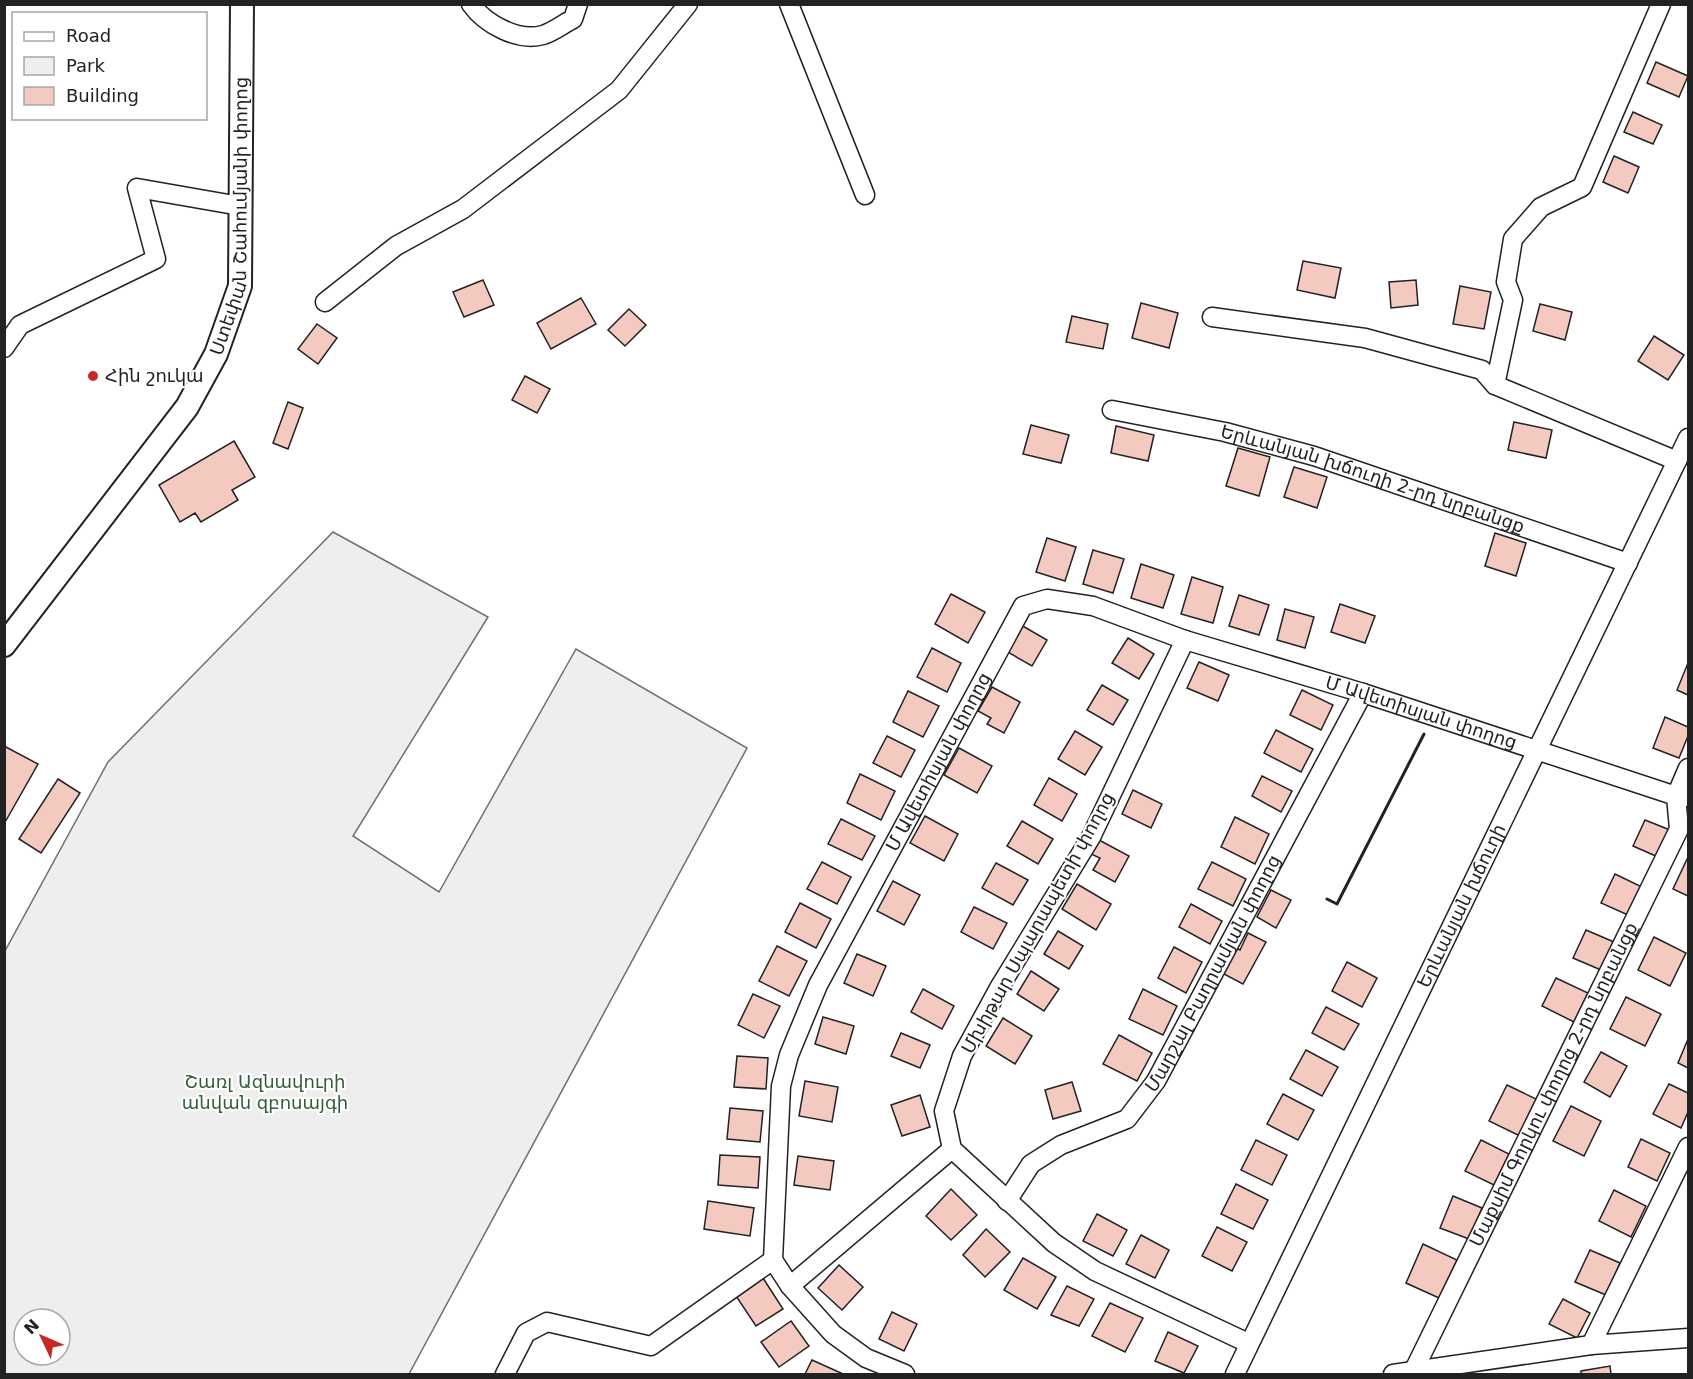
<svg xmlns="http://www.w3.org/2000/svg" width="1693" height="1379" font-family="'DejaVu Sans','Noto Sans Armenian',sans-serif">
<style>
.green{fill:#eee;stroke:#6f6f6f;stroke-width:1.5;fill-rule:evenodd}
.building{fill:#f3c9c0;stroke:#222;stroke-width:1.5}
.lines{fill:none;stroke-linecap:round;stroke-linejoin:round}
.minor-casing{stroke:#222;stroke-width:21}
.major-casing{stroke:#222;stroke-width:26}
.minor{stroke:#fff;stroke-width:18}
.major{stroke:#fff;stroke-width:22}
.wall{stroke:#222;stroke-width:3}
.poi-dot{fill:#c62828;stroke:#fff;stroke-width:2}
.labels{text-anchor:middle;stroke-width:4.5;stroke-linejoin:round;paint-order:stroke}
.street-label{font-size:18px;fill:#222;stroke:#fff}
.poi-label{font-size:18px;fill:#222;stroke:#fff;text-anchor:start}
.park-label{font-size:18px;fill:#2f5e38;stroke:#fff}
</style>
<rect width="100%" height="100%" fill="#fff"/>
<!-- green -->
<path class="green" d="M333,532L488,617L353,836L439,892L576,649L747,748L409,1374H5V951L108,762ZM24,1319H60V1355H24Z"/>
<!-- building -->
<g class="building">
<polygon points="1656,62 1688,76 1679,97 1647,83"/>
<polygon points="1633,112 1662,125 1653,144 1624,132"/>
<polygon points="1614,156 1639,167 1628,193 1603,182"/>
<polygon points="1303,261 1341,268 1335,298 1297,290"/>
<polygon points="483,280 494,305 464,317 453,292"/>
<polygon points="1416,280 1418,305 1391,308 1389,282"/>
<polygon points="1460,286 1491,292 1484,329 1453,324"/>
<polygon points="581,298 596,324 551,349 537,323"/>
<polygon points="1141,303 1178,313 1169,348 1132,338"/>
<polygon points="1540,304 1572,312 1565,340 1533,331"/>
<polygon points="629,309 646,325 625,346 608,330"/>
<polygon points="1072,316 1108,324 1103,349 1066,342"/>
<polygon points="317,324 337,338 318,364 298,349"/>
<polygon points="1654,336 1684,355 1668,380 1638,361"/>
<polygon points="525,376 550,389 537,413 512,400"/>
<polygon points="288,402 303,408 288,449 273,443"/>
<polygon points="1514,422 1552,430 1546,458 1508,450"/>
<polygon points="1031,425 1069,435 1061,463 1023,454"/>
<polygon points="1116,426 1154,435 1148,461 1111,453"/>
<polygon points="234,441 255,477 232,490 238,500 201,522 195,513 180,522 159,485"/>
<polygon points="1238,448 1270,457 1259,496 1226,486"/>
<polygon points="1294,467 1327,477 1317,508 1284,497"/>
<polygon points="1495,533 1526,543 1516,576 1485,566"/>
<polygon points="1047,538 1076,547 1065,581 1036,572"/>
<polygon points="1093,550 1124,559 1113,593 1083,584"/>
<polygon points="1141,564 1174,575 1163,608 1131,598"/>
<polygon points="1192,577 1223,587 1213,623 1181,614"/>
<polygon points="951,594 985,612 968,643 935,624"/>
<polygon points="1239,595 1269,605 1259,635 1229,626"/>
<polygon points="1340,604 1375,616 1365,643 1331,632"/>
<polygon points="1285,609 1314,617 1305,648 1277,640"/>
<polygon points="1021,625 1047,640 1032,666 1006,651"/>
<polygon points="1128,638 1154,654 1139,679 1112,663"/>
<polygon points="932,648 961,663 947,692 917,677"/>
<polygon points="1199,662 1229,675 1218,701 1187,688"/>
<polygon points="1688,663 1688,695 1677,690"/>
<polygon points="1102,685 1128,700 1113,725 1087,710"/>
<polygon points="992,687 1020,702 1004,733 987,724 991,718 978,711"/>
<polygon points="1302,690 1333,705 1321,730 1290,715"/>
<polygon points="908,691 939,706 923,737 893,722"/>
<polygon points="1665,717 1688,727 1688,736 1679,758 1653,748"/>
<polygon points="1276,730 1313,749 1301,772 1264,753"/>
<polygon points="1075,731 1102,747 1085,775 1058,759"/>
<polygon points="887,736 915,750 901,777 873,763"/>
<polygon points="4,746 38,764 4,824"/>
<polygon points="959,748 992,766 977,793 944,775"/>
<polygon points="860,774 895,791 881,820 847,803"/>
<polygon points="1262,776 1292,791 1281,812 1252,796"/>
<polygon points="1049,778 1077,794 1062,821 1034,805"/>
<polygon points="58,779 80,793 41,853 19,839"/>
<polygon points="1133,790 1162,804 1151,828 1122,814"/>
<polygon points="925,816 958,834 944,861 910,843"/>
<polygon points="1235,817 1269,834 1255,864 1221,847"/>
<polygon points="841,819 875,836 862,860 828,844"/>
<polygon points="1645,820 1670,830 1658,857 1633,846"/>
<polygon points="1022,821 1053,839 1038,864 1007,846"/>
<polygon points="1099,840 1129,856 1115,882 1093,870 1100,858 1091,854"/>
<polygon points="1688,857 1688,896 1673,889"/>
<polygon points="822,862 851,877 837,904 807,889"/>
<polygon points="1212,862 1246,879 1233,906 1198,889"/>
<polygon points="996,863 1028,880 1013,905 982,888"/>
<polygon points="1615,874 1642,887 1628,915 1601,903"/>
<polygon points="893,881 920,895 904,925 877,911"/>
<polygon points="1077,884 1111,904 1096,930 1062,909"/>
<polygon points="1271,890 1291,900 1276,928 1257,917"/>
<polygon points="800,903 831,919 816,948 785,932"/>
<polygon points="1191,904 1222,921 1210,944 1179,927"/>
<polygon points="974,907 1007,923 993,949 961,932"/>
<polygon points="1586,930 1614,942 1601,970 1573,958"/>
<polygon points="1058,931 1083,946 1069,969 1044,954"/>
<polygon points="1248,933 1266,942 1243,984 1222,973 1236,948 1240,950"/>
<polygon points="1654,937 1686,953 1670,986 1638,970"/>
<polygon points="777,946 807,961 789,996 759,981"/>
<polygon points="1174,947 1202,962 1186,993 1158,978"/>
<polygon points="857,954 886,966 873,996 844,983"/>
<polygon points="1347,962 1377,978 1362,1007 1332,991"/>
<polygon points="1031,971 1059,989 1044,1011 1017,994"/>
<polygon points="1556,978 1588,993 1574,1022 1542,1006"/>
<polygon points="923,989 954,1006 942,1029 911,1012"/>
<polygon points="1143,989 1177,1006 1163,1035 1129,1019"/>
<polygon points="753,994 780,1006 764,1038 738,1025"/>
<polygon points="1626,997 1661,1014 1645,1046 1610,1029"/>
<polygon points="1326,1007 1359,1024 1344,1050 1312,1033"/>
<polygon points="823,1017 854,1026 846,1054 815,1044"/>
<polygon points="1003,1018 1032,1036 1015,1064 986,1046"/>
<polygon points="901,1033 930,1045 920,1068 891,1056"/>
<polygon points="1119,1035 1152,1053 1137,1081 1103,1064"/>
<polygon points="1688,1039 1688,1068 1678,1063"/>
<polygon points="1306,1050 1338,1067 1322,1096 1290,1079"/>
<polygon points="1601,1052 1627,1066 1610,1097 1584,1082"/>
<polygon points="737,1056 768,1058 766,1089 734,1087"/>
<polygon points="805,1081 838,1087 832,1122 799,1116"/>
<polygon points="1072,1082 1081,1111 1053,1119 1045,1090"/>
<polygon points="1669,1084 1688,1093 1688,1112 1681,1128 1653,1114"/>
<polygon points="1507,1085 1538,1100 1520,1136 1489,1121"/>
<polygon points="1283,1094 1314,1110 1298,1140 1267,1124"/>
<polygon points="920,1095 930,1127 902,1136 891,1105"/>
<polygon points="1571,1106 1601,1121 1584,1156 1553,1141"/>
<polygon points="730,1108 763,1111 760,1142 727,1139"/>
<polygon points="1641,1139 1670,1153 1657,1181 1628,1167"/>
<polygon points="1256,1140 1287,1155 1272,1185 1241,1170"/>
<polygon points="1481,1140 1509,1154 1494,1185 1465,1171"/>
<polygon points="720,1155 760,1157 758,1188 718,1185"/>
<polygon points="798,1156 834,1161 830,1190 794,1185"/>
<polygon points="1236,1184 1268,1200 1253,1229 1221,1214"/>
<polygon points="951,1189 977,1215 951,1240 926,1216"/>
<polygon points="1614,1190 1646,1206 1631,1237 1599,1221"/>
<polygon points="1453,1196 1482,1208 1469,1239 1440,1228"/>
<polygon points="708,1201 754,1208 750,1236 704,1229"/>
<polygon points="1097,1214 1127,1230 1113,1256 1083,1241"/>
<polygon points="1217,1227 1247,1242 1232,1271 1202,1256"/>
<polygon points="986,1229 1010,1252 985,1277 963,1255"/>
<polygon points="1141,1235 1169,1250 1155,1278 1126,1264"/>
<polygon points="1423,1244 1457,1260 1439,1298 1406,1283"/>
<polygon points="1590,1250 1620,1263 1606,1295 1575,1282"/>
<polygon points="1023,1258 1056,1277 1037,1309 1004,1290"/>
<polygon points="839,1265 863,1287 842,1310 818,1288"/>
<polygon points="763,1278 783,1309 756,1326 736,1296"/>
<polygon points="1067,1286 1094,1299 1079,1326 1051,1315"/>
<polygon points="1563,1299 1590,1313 1577,1338 1549,1324"/>
<polygon points="1110,1303 1143,1318 1125,1352 1092,1336"/>
<polygon points="892,1312 917,1324 904,1351 879,1339"/>
<polygon points="791,1321 809,1346 779,1367 761,1342"/>
<polygon points="1168,1332 1198,1346 1184,1373 1155,1361"/>
<polygon points="812,1360 841,1373 840,1374 805,1374"/>
<polygon points="1610,1366 1611,1374 1581,1374 1581,1371"/>
</g>
<g class="lines">
<!-- minor casing -->
<g class="minor-casing">
<g id="minor">
<path d="M471,4C485,24 518,42 543,35C553,32 563,24 573,19L578,4"/>
<polyline points="789,4 865,195"/>
<polyline points="325,302 396,246 463,209 619,90 688,4"/>
<polyline points="1212,317 1365,338 1482,370 1495,385 1677,461"/>
<polyline points="4,348 20,325 156,259 137,188 240,206"/>
<polyline points="1495,385 1513,300 1506,282 1513,239 1541,207 1582,187 1661,4"/>
<path id="s1" d="M1112,410L1225,432L1314,456L1628,563"/>
<polyline points="1185,640 1091,837 999,988 962,1056 944,1111 952,1149 1054,1243 1095,1271 1248,1343"/>
<path id="s2" d="M1007,1201L1031,1164L1061,1145L1127,1119L1156,1081L1363,693"/>
<polyline points="790,1286 952,1149"/>
<polyline points="1591,1345 1688,1147"/>
<path id="s3" d="M1413,1372L1679,829L1676,796L1688,768"/>
<polyline points="505,1374 526,1333 547,1322 651,1346 773,1260"/>
<path id="s4" d="M905,1374L866,1358L833,1334L790,1286L773,1260L781,1086L789,1055L818,985L1023,606L1047,599L1093,606L1185,640L1363,693L1676,796L1688,797"/>
<path id="s5" d="M1235,1374L1688,438"/>
<polyline points="1393,1374 1591,1345 1688,1338"/>
</g>
</g>
<!-- major casing -->
<g class="major-casing">
<g id="major">
<path id="s6" d="M4,645L187,407L216,354L240,286L242,4"/>
</g>
</g>
<!-- minor -->
<use href="#minor" class="minor"/>
<!-- major -->
<use href="#major" class="major"/>
<!-- wall -->
<polyline class="wall" points="1327,899 1337,904 1424,734"/>
</g>
<!-- markers -->
<circle class="poi-dot" cx="93" cy="376" r="6"/>
<g class="labels">
<!-- street labels -->
<g class="street-label">
<text dy="6" stroke="none"><textPath href="#s6" startOffset="501">Ստեփան Շահումյանի փողոց</textPath></text>
<text dy="6" stroke="none"><textPath href="#s1" startOffset="270">Երևանյան խճուղի 2-րդ նրբանցք</textPath></text>
<text dy="6" stroke="none"><textPath href="#s4" startOffset="1308">Մ Ավետիսյան փողոց</textPath></text>
<text dy="6" stroke="none"><textPath href="#s4" startOffset="714">Մ Ավետիսյան փողոց</textPath></text>
<text dy="6" stroke="none"><textPath href="#s5" startOffset="520">Երևանյան խճուղի</textPath></text>
<text transform="translate(1038 923) rotate(-61)" y="6">Մխիթար Սպարապետի փողոց</text>
<text dy="6" stroke="none"><textPath href="#s2" startOffset="320">Մարշալ Բաղրամյան փողոց</textPath></text>
<text dy="6" stroke="none"><textPath href="#s3" startOffset="320">Մաքսիմ Գորկու փողոց 2-րդ նրբանցք</textPath></text>
</g>
<!-- poi labels -->
<g class="poi-label">
<text x="105" y="382">Հին շուկա</text>
</g>
<!-- park labels -->
<g class="park-label">
<text x="265" y="1088">Շառլ Ազնավուրի<tspan x="265" dy="21">անվան զբոսայգի</tspan></text>
</g>
</g>
<!-- border -->
<rect width="1693" height="1379" fill="none" stroke="#222222" stroke-width="12"/>
<!-- legend -->
<rect x="12" y="12" width="195" height="108" fill="#ffffff" stroke="#a7a7a7" stroke-width="1.5"/>
<rect x="24" y="32" width="30" height="9" fill="#ffffff" stroke="#a7a7a7" stroke-width="1.5"/>
<text x="66" y="42" font-size="18" fill="#222222">Road</text>
<rect x="24" y="57" width="30" height="18" fill="#eeeeee" stroke="#a7a7a7" stroke-width="1.5"/>
<text x="66" y="72" font-size="18" fill="#222222">Park</text>
<rect x="24" y="87" width="30" height="18" fill="#f3c9c0" stroke="#a7a7a7" stroke-width="1.5"/>
<text x="66" y="102" font-size="18" fill="#222222">Building</text>
<!-- north arrow -->
<g transform="translate(42 1337) rotate(314)"><circle r="28" fill="#ffffff" stroke="#a7a7a7" stroke-width="1.5"/>
<path d="M0-4.5L10 22L0 15L-10 22Z" fill="#c62828"/>
<text y="-9" font-size="16" font-weight="bold" text-anchor="middle" fill="#222222">N</text>
</g>
</svg>
